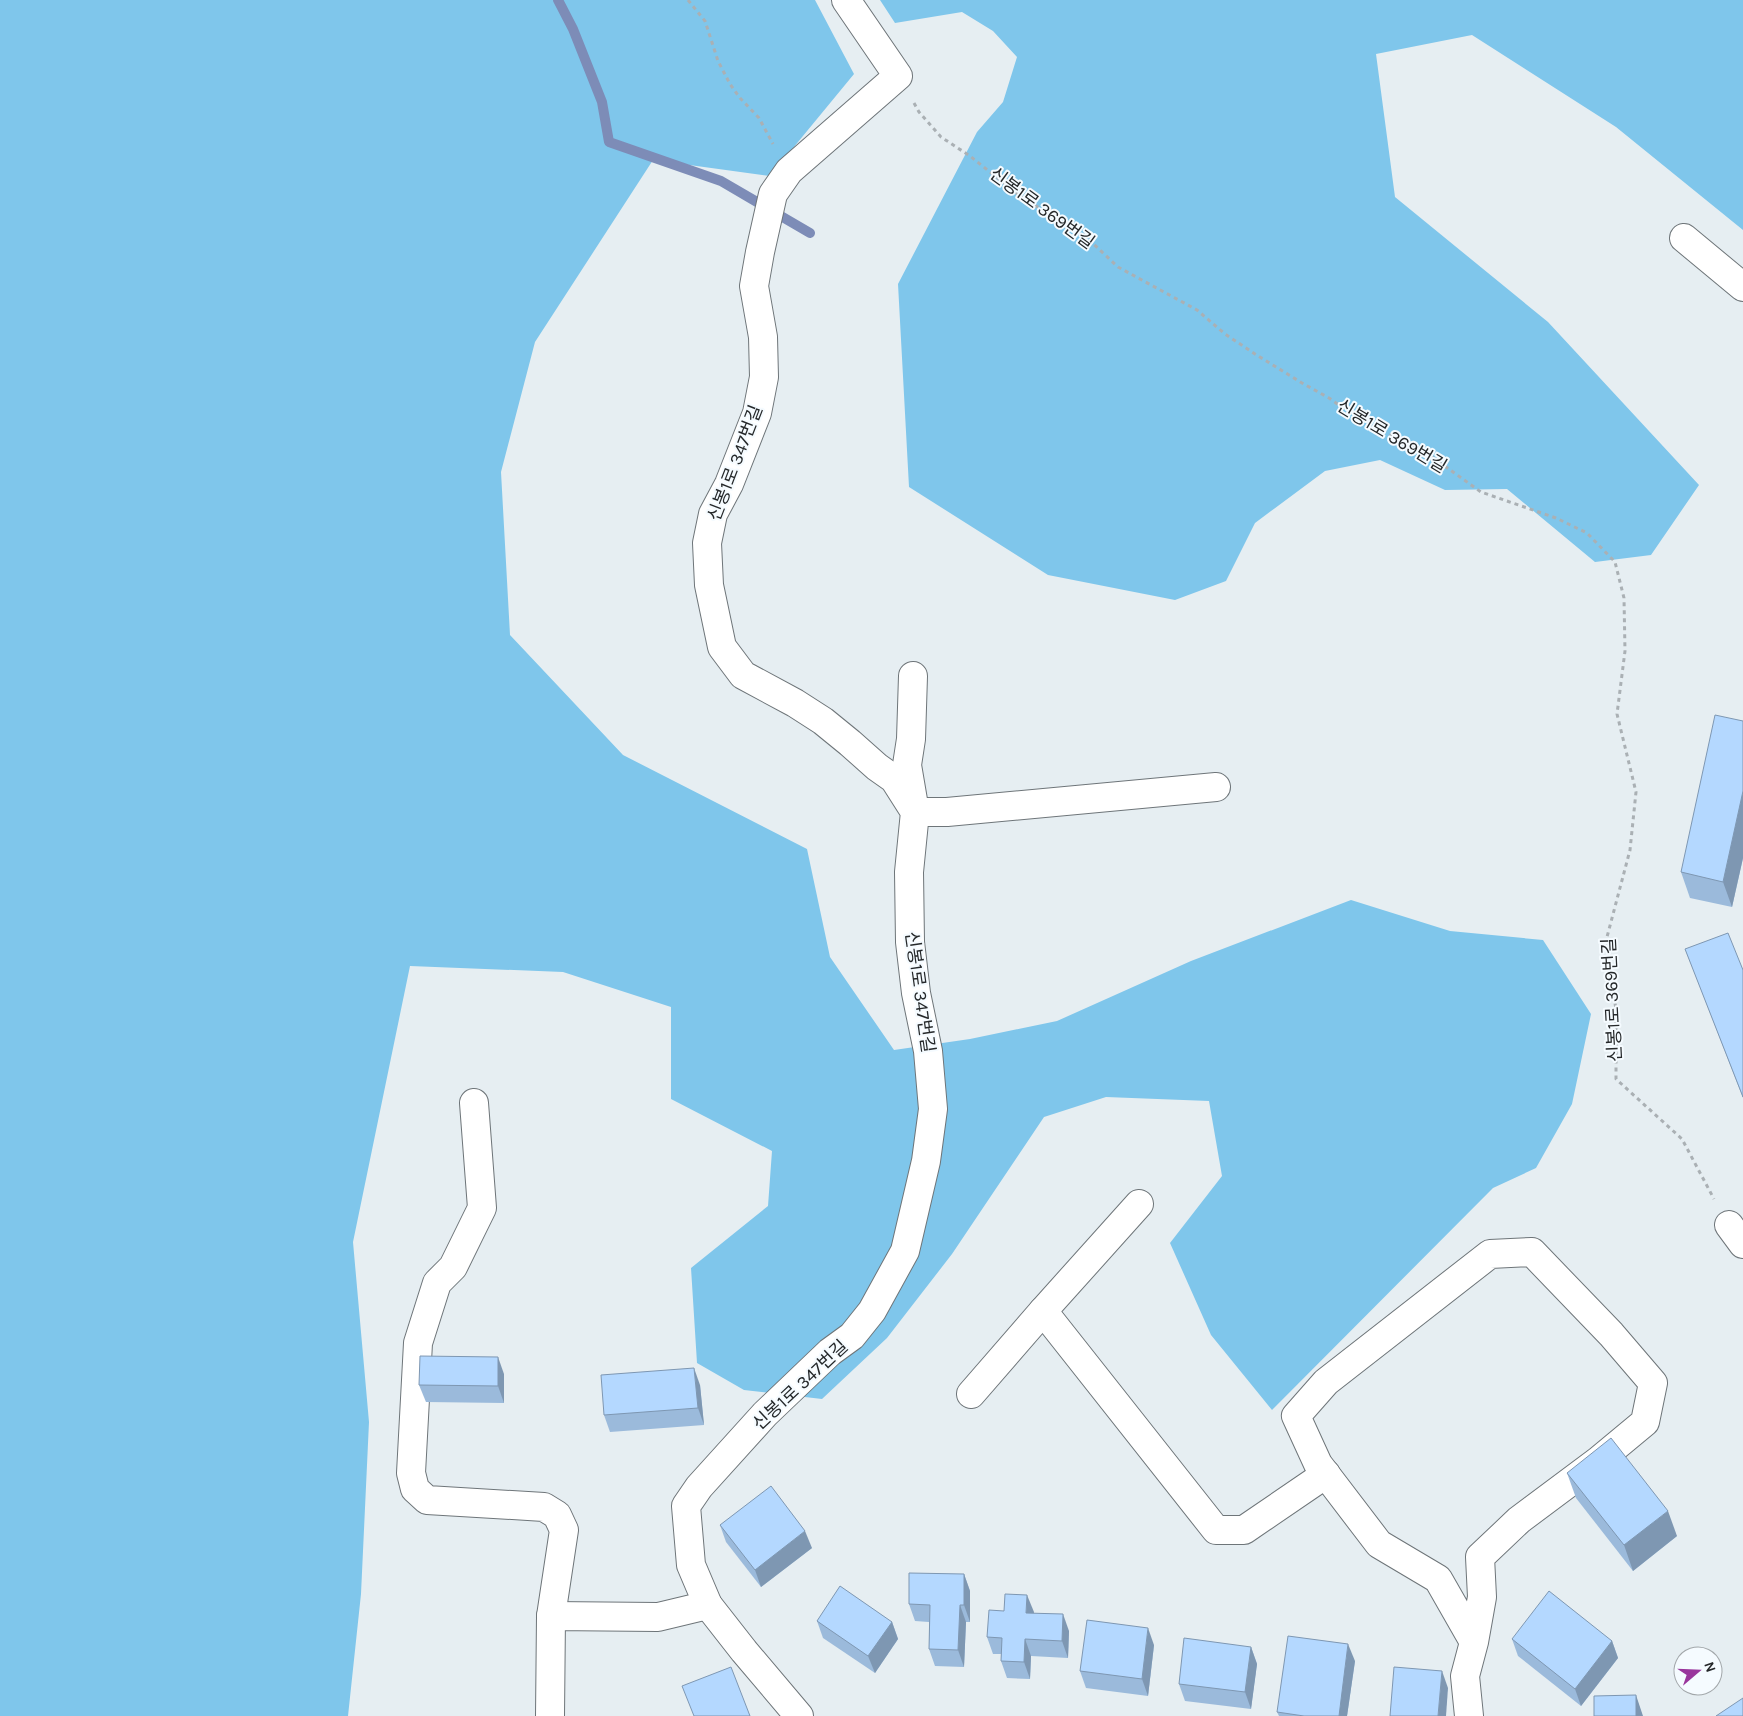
<svg xmlns="http://www.w3.org/2000/svg" width="1743" height="1716" font-family="Karla,'Noto Sans KR',sans-serif">
<style>
.green{fill:#7fc6eb}
.lines{fill:none;stroke-linecap:round;stroke-linejoin:round}
.stream{stroke:#7d8cb7;stroke-width:10}
.minor-casing{stroke:#6e7579;stroke-width:30}
.path{stroke:#aab0b4;stroke-width:3;stroke-dasharray:4 4;stroke-linecap:butt}
.minor{stroke:#fff;stroke-width:28}
.wall{fill:#9bbadb}
.shaded-wall{fill:#7e97b2}
.building{fill:#b4d8ff;stroke:#7e97b2}
.labels{text-anchor:middle;stroke-width:4;stroke-linejoin:round;paint-order:stroke}
.street-label{font-size:18px;fill:#25282a;stroke:#f5fbff}
</style>
<rect width="100%" height="100%" fill="#e6eef2"/>
<!-- green -->
<g class="green">
<polygon points="0,0 815,0 854,74 770,176 653,160 535,342 501,472 510,635 623,755 807,849 830,957 894,1050 970,1039 1057,1021 1191,961 1351,900 1450,931 1543,940 1591,1014 1572,1104 1536,1168 1493,1188 1272,1410 1211,1335 1170,1243 1222,1176 1209,1101 1106,1097 1044,1117 952,1254 887,1338 822,1399 744,1390 697,1363 691,1268 768,1206 772,1151 671,1099 671,1007 563,972 410,966 353,1242 369,1422 361,1594 348,1716 0,1716"/>
<polygon points="880,0 1743,0 1743,230 1616,127 1472,35 1376,54 1395,197 1548,322 1699,485 1651,555 1595,562 1507,489 1445,490 1380,460 1325,471 1255,523 1226,581 1175,600 1048,575 909,487 898,284 977,132 1003,102 1017,57 993,31 962,12 895,23"/>
</g>
<g class="lines">
<!-- stream -->
<polyline class="stream" points="558,0 573,29 602,102 609,142 721,181 810,233"/>
<!-- minor casing -->
<g class="minor-casing">
<g id="minor">
<polyline points="1684,238 1743,287"/>
<polyline points="913,676 911,739 907,765 915,812 947,812 1216,787"/>
<polyline points="474,1103 482,1208 453,1267 437,1283 418,1343 411,1473 415,1489 427,1500 544,1507 557,1515 564,1530 551,1616"/>
<polyline points="1139,1204 1043,1311 1216,1530 1244,1530 1326,1474"/>
<polyline points="1729,1225 1743,1244"/>
<polyline points="971,1394 1043,1311"/>
<polyline points="550,1716 551,1616 658,1617 708,1605"/>
<polyline points="799,1716 744,1651 708,1605 691,1565 686,1506 699,1487 765,1414 830,1352 852,1336 872,1311 905,1251 926,1161 933,1109 928,1051 916,993 910,942 909,872 915,812 894,779 877,767 850,743 823,721 795,703 743,675 722,647 709,585 707,543 713,514 729,484 757,413 764,377 763,337 754,286 760,252 773,194 789,171 898,76 846,0"/>
<polyline points="1469,1716 1465,1676 1474,1642 1482,1597 1480,1557 1519,1520 1598,1461 1645,1422 1653,1383 1611,1334 1532,1252 1490,1254 1326,1382 1296,1416 1318,1464 1379,1544 1438,1579 1474,1642"/>
</g>
</g>
<!-- path -->
<g class="path">
<polyline points="688,0 705,21 718,61 730,84 740,98 759,118 773,144"/>
<polyline points="914,103 919,112 941,137 970,156 1030,204 1041,208 1083,234 1118,267 1197,310 1225,334 1255,354 1302,383 1329,398 1357,418 1425,452 1481,492 1556,518 1587,533 1615,562 1624,598 1625,651 1617,714 1636,792 1630,850 1607,937 1616,1011 1616,1079 1682,1139 1714,1199"/>
</g>
<!-- minor -->
<use href="#minor" class="minor"/>
</g>
<!-- wall -->
<g class="wall">
<polygon points="1743,721 1743,858 1732,907 1690,898 1681,872"/>
<polygon points="1685,949 1743,970 1743,1098 1695,974"/>
<polygon points="504,1374 504,1403 426,1402 419,1385"/>
<polygon points="700,1385 704,1425 610,1432 604,1415"/>
<polygon points="1567,1473 1677,1536 1633,1571 1576,1498"/>
<polygon points="720,1525 812,1548 761,1587 726,1542"/>
<polygon points="964,1574 970,1591 970,1622 966,1622 964,1667 935,1666 929,1649 929,1622 915,1621 909,1604"/>
<polygon points="1034,1613 1069,1631 1068,1658 1031,1656 1030,1679 1007,1678 1001,1661 1001,1654 993,1654 987,1637"/>
<polygon points="817,1621 892,1622 898,1639 875,1673 823,1638"/>
<polygon points="1512,1639 1612,1641 1618,1658 1581,1706 1518,1656"/>
<polygon points="1154,1645 1148,1696 1086,1688 1080,1671"/>
<polygon points="1251,1647 1257,1664 1251,1709 1185,1701 1179,1684"/>
<polygon points="1355,1661 1347,1716 1279,1716 1277,1712"/>
</g>
<!-- shaded-wall -->
<g class="shaded-wall">
<polygon points="1743,791 1743,858 1732,907 1723,882"/>
<polygon points="498,1357 504,1374 504,1403 498,1386"/>
<polygon points="694,1368 700,1385 704,1425 698,1408"/>
<polygon points="1668,1511 1677,1536 1633,1571 1624,1545"/>
<polygon points="805,1531 812,1548 761,1587 755,1570"/>
<polygon points="964,1574 970,1591 970,1622 964,1605"/>
<polygon points="1027,1595 1034,1612 1032,1630 1026,1613"/>
<polygon points="960,1605 966,1622 964,1667 958,1650"/>
<polygon points="1063,1614 1069,1631 1068,1658 1062,1641"/>
<polygon points="892,1622 898,1639 875,1673 868,1656"/>
<polygon points="1148,1628 1154,1645 1148,1696 1142,1679"/>
<polygon points="1025,1639 1031,1656 1030,1679 1024,1662"/>
<polygon points="1612,1641 1618,1658 1581,1706 1575,1689"/>
<polygon points="1348,1644 1355,1661 1347,1716 1339,1716"/>
<polygon points="1251,1647 1257,1664 1251,1709 1245,1692"/>
<polygon points="1442,1671 1448,1688 1446,1716 1438,1716"/>
<polygon points="1636,1695 1643,1716 1636,1716"/>
</g>
<!-- building -->
<g class="building">
<polygon points="1715,715 1743,721 1743,791 1723,882 1681,872"/>
<polygon points="1728,933 1743,970 1743,1097 1685,949"/>
<polygon points="420,1356 498,1357 498,1386 419,1385"/>
<polygon points="694,1368 698,1408 604,1415 601,1375"/>
<polygon points="1611,1438 1668,1511 1624,1545 1567,1473"/>
<polygon points="771,1486 805,1531 755,1570 720,1525"/>
<polygon points="909,1573 964,1574 964,1605 960,1605 958,1650 929,1649 930,1605 909,1604"/>
<polygon points="840,1586 892,1622 868,1656 817,1621"/>
<polygon points="1549,1591 1612,1641 1575,1689 1512,1639"/>
<polygon points="1005,1594 1027,1595 1026,1613 1063,1614 1062,1641 1025,1639 1024,1662 1001,1661 1002,1638 987,1637 989,1610 1004,1611"/>
<polygon points="1087,1620 1148,1628 1142,1679 1080,1671"/>
<polygon points="1288,1636 1348,1644 1339,1716 1304,1716 1277,1712"/>
<polygon points="1184,1638 1251,1647 1245,1692 1179,1684"/>
<polygon points="731,1667 750,1716 694,1716 682,1686"/>
<polygon points="1394,1667 1442,1671 1438,1716 1390,1716"/>
<polygon points="1636,1695 1636,1716 1594,1716 1594,1696"/>
<polygon points="1743,1698 1743,1716 1716,1716"/>
</g>
<g class="labels">
<!-- street labels -->
<g class="street-label">
<text transform="translate(1042 208) rotate(36)" y="6">신봉1로 369번길</text>
<text transform="translate(1392 436) rotate(31)" y="6">신봉1로 369번길</text>
<text transform="translate(735 463) rotate(-69)" y="6">신봉1로 347번길</text>
<text transform="translate(920 992) rotate(82)" y="6">신봉1로 347번길</text>
<text transform="translate(1612 1000) rotate(-93)" y="6">신봉1로 369번길</text>
<text transform="translate(800 1385) rotate(-43)" y="6">신봉1로 347번길</text>
</g>
</g>
<!-- north arrow -->
<g transform="translate(1698 1671) rotate(71)"><circle r="24" fill="#f5fbff" stroke="#a2a7aa"/>
<path d="M0-4L9 19L0 12L-9 19Z" fill="#99359c"/>
<text y="-8" font-size="14" font-weight="bold" text-anchor="middle" fill="#25282a">N</text>
</g>
</svg>
